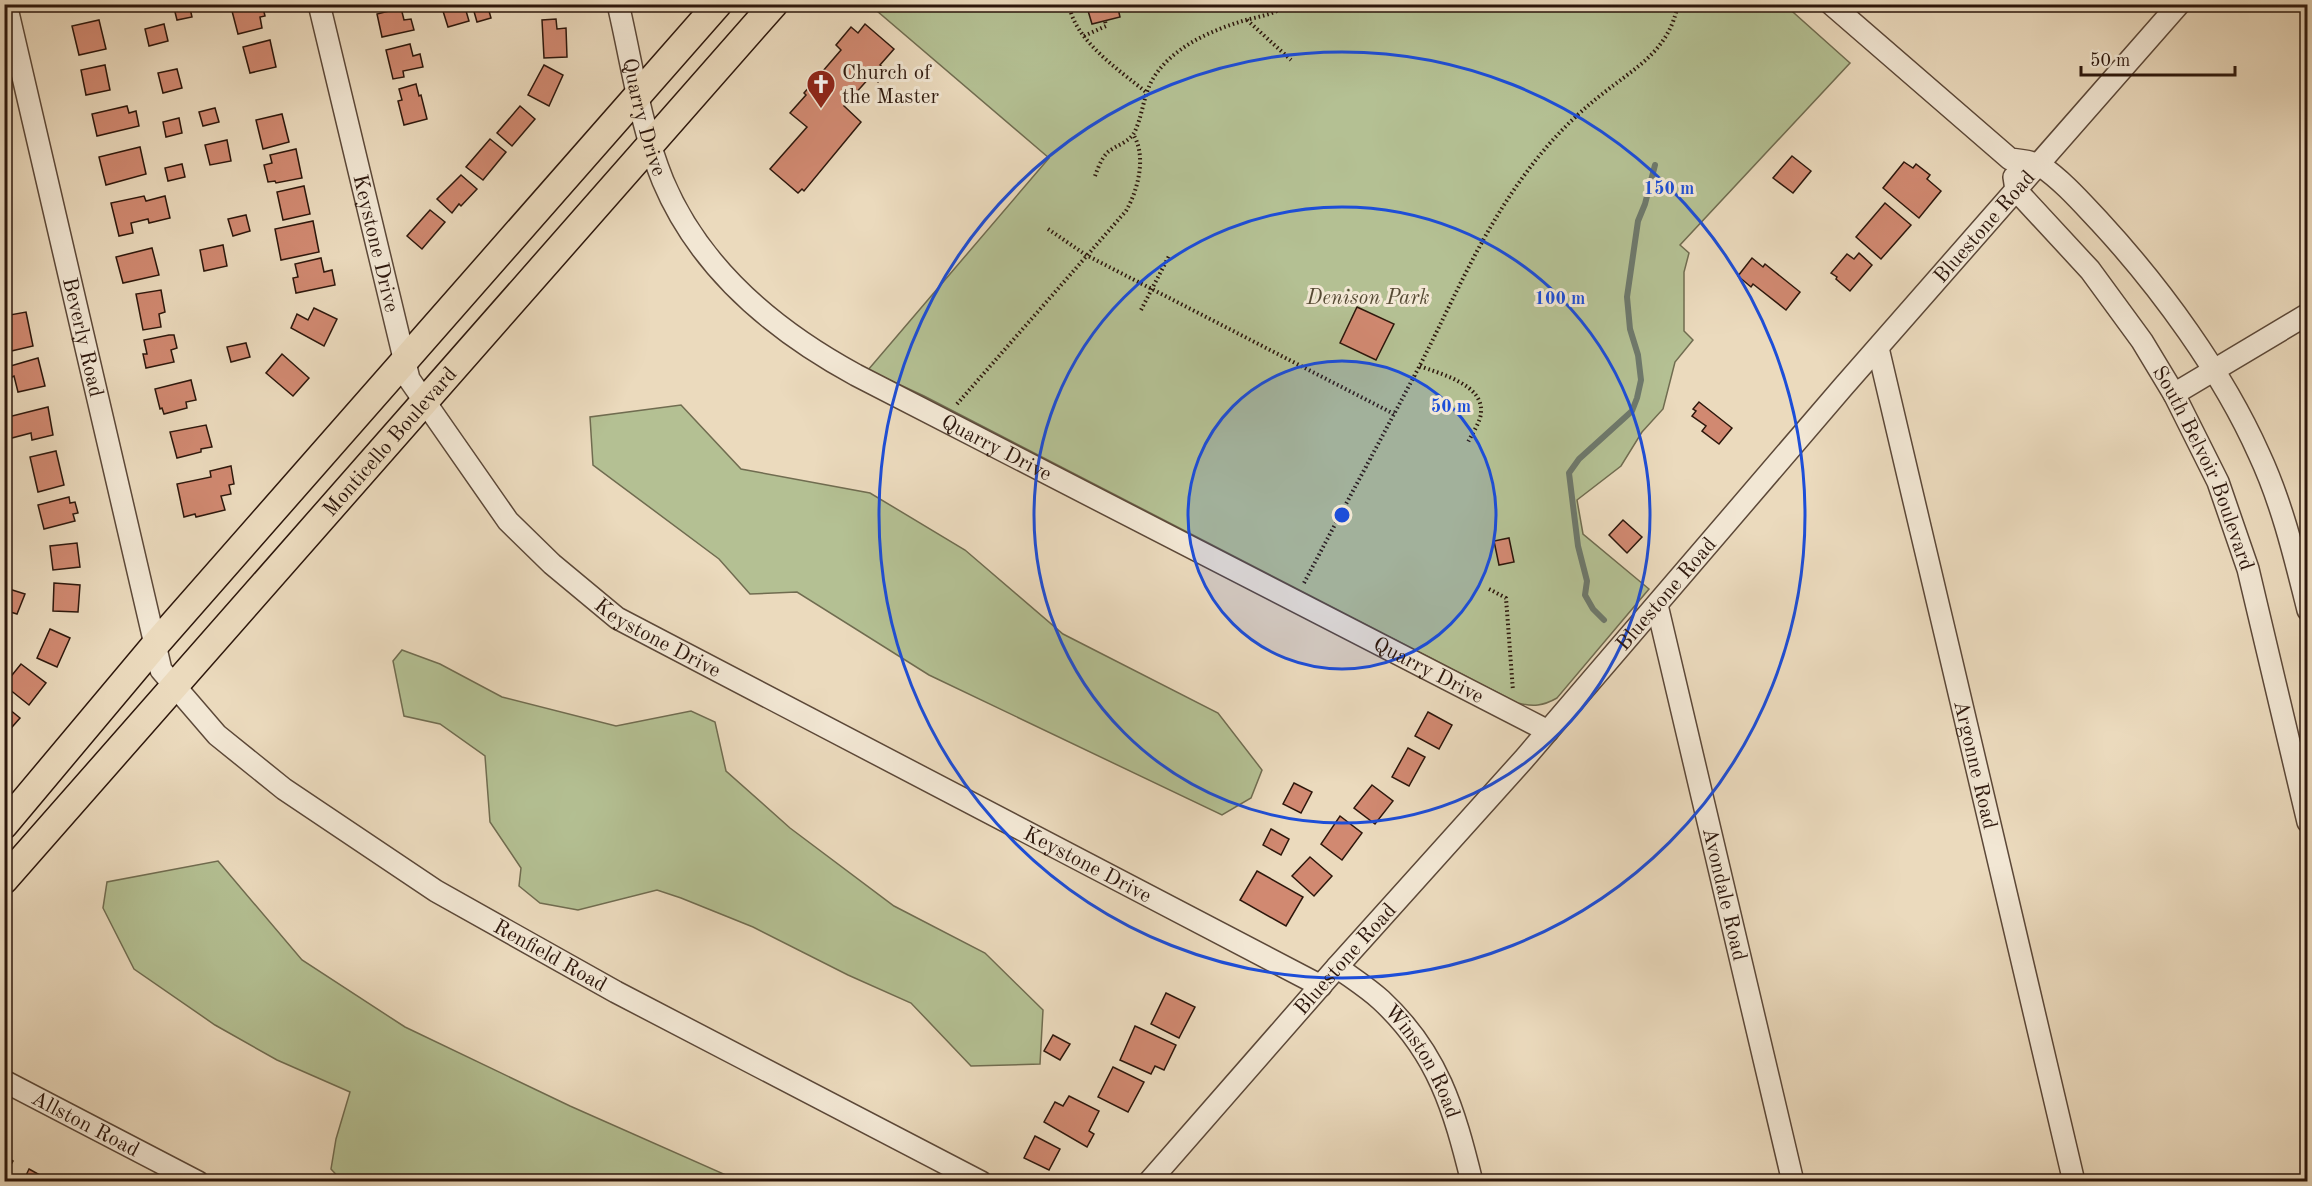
<svg xmlns="http://www.w3.org/2000/svg" width="2312" height="1186" font-family="'Old Standard TT',serif">
<style>
.green{fill:#b4c093;stroke:#706c50;stroke-width:1.5}
.lines{fill:none;stroke-linecap:round;stroke-linejoin:round}
.stream{stroke:#6e796c;stroke-width:6}
.building{fill:#d18971;stroke:#2d170c;stroke-width:1.5}
.minor-casing{stroke:#5c4838;stroke-width:24}
.major-casing{stroke:#2d170c;stroke-width:30}
.path{stroke:#2d170c;stroke-width:4;stroke-dasharray:1.5 3;stroke-linecap:butt}
.minor{stroke:#f2e7d4;stroke-width:21}
.major{stroke:#ebdabd;stroke-width:27}
.ring{fill:none;stroke:#1d4ed8;stroke-width:3}
.labels{text-anchor:middle;stroke-width:6;stroke-linejoin:round;paint-order:stroke}
.poi-label{font-size:21px;fill:#2d170c;stroke:#f2e7d4;text-anchor:start}
.street-label{font-size:21px;fill:#2d170c;stroke:#f2e7d4}
.park-label{font-size:21px;font-style:italic;fill:#564a34;stroke:#f2e7d4}
.centre{fill:#1d4ed8;stroke:#f2e7d4;stroke-width:3}
.ring-label{font-size:18px;text-anchor:middle;font-weight:bold;fill:#1d4ed8;stroke:#f2e7d4;stroke-width:6;stroke-linejoin:round;paint-order:stroke}
</style>
<rect width="100%" height="100%" fill="#ebdabd"/>
<filter id="stains"><feTurbulence type="fractalNoise" baseFrequency=".00333" numOctaves="4"/><feColorMatrix values="0 0 0 0 .2 0 0 0 0 .09 0 0 0 0 .02 0 0 0 .5 -.17"/></filter>
<radialGradient id="worn" r=".72"><stop offset=".6" stop-color="#630" stop-opacity="0"/><stop offset="1" stop-color="#630" stop-opacity=".3"/></radialGradient>
<!-- green -->
<g class="green">
<path d="M870,5H1785L1850,63L1680,245L1689,253L1684,272V331L1693,340L1675,362L1663,409L1642,432L1621,466L1577,500L1583,534L1649,589L1557,698C1543,706 1533,707 1518,703L924,396L868,370L1049,158Z"/>
<polygon points="681,405 741,469 870,493 965,550 1063,634 1218,713 1262,770 1251,798 1222,815 929,675 797,592 750,594 719,559 593,465 590,417"/>
<polygon points="402,650 440,664 502,697 616,726 691,711 715,722 726,771 790,828 894,906 985,953 1043,1010 1040,1064 971,1066 911,1003 848,975 753,927 681,898 657,890 578,910 540,903 519,886 521,868 490,822 485,756 440,724 404,716 393,661"/>
<polygon points="218,861 302,960 405,1027 570,1106 726,1175 730,1181 342,1181 331,1169 336,1139 350,1092 277,1060 215,1025 134,969 103,908 107,882"/>
</g>
<g class="lines">
<!-- stream -->
<polyline class="stream" points="1604,620 1593,609 1585,595 1587,581 1578,546 1569,473 1579,459 1632,411 1637,398 1641,380 1638,355 1630,329 1627,297 1638,221 1645,204 1655,165"/>
</g>
<!-- building -->
<g class="building">
<polygon points="60,4 90,4 62,11"/>
<polygon points="173,4 189,4 192,17 177,20"/>
<polygon points="262,4 265,16 260,17 262,28 238,34 232,11"/>
<polygon points="456,4 464,4 469,21 448,27 442,8"/>
<polygon points="487,4 491,18 477,22 473,8"/>
<polygon points="1086,4 1117,4 1120,17 1092,24"/>
<polygon points="401,8 404,20 411,19 414,30 382,37 377,14"/>
<polygon points="556,19 557,29 566,28 567,57 544,58 542,20"/>
<polygon points="99,20 106,49 79,55 72,26"/>
<polygon points="164,24 168,41 149,46 145,29"/>
<polygon points="865,24 894,49 880,65 887,71 878,82 871,76 844,106 861,122 804,191 802,189 798,193 770,169 807,127 790,113 806,95 804,93 841,50 836,45 851,27 858,33"/>
<polygon points="270,40 276,67 250,73 243,47"/>
<polygon points="410,44 413,56 420,54 423,67 403,71 404,77 393,79 386,50"/>
<polygon points="105,65 110,90 86,95 81,70"/>
<polygon points="544,65 563,75 549,106 528,95"/>
<polygon points="177,69 182,88 163,93 158,73"/>
<polygon points="416,84 419,96 421,95 427,119 404,125 398,101 402,100 399,89"/>
<polygon points="127,106 129,113 136,111 139,126 97,136 92,114"/>
<polygon points="520,106 535,119 512,146 497,133"/>
<polygon points="215,108 219,122 203,126 199,112"/>
<polygon points="282,114 289,142 263,149 256,120"/>
<polygon points="179,118 182,133 166,137 163,122"/>
<polygon points="490,139 506,152 483,180 466,167"/>
<polygon points="227,140 231,161 210,165 205,145"/>
<polygon points="140,147 146,174 106,185 99,157"/>
<polygon points="296,149 302,178 276,183 275,181 268,182 264,165 272,163 270,155"/>
<polygon points="1792,156 1811,171 1793,193 1773,178"/>
<polygon points="1904,162 1913,168 1916,164 1930,175 1927,179 1941,191 1919,218 1883,188"/>
<polygon points="182,164 185,177 168,181 165,168"/>
<polygon points="461,175 477,189 461,206 459,204 452,213 437,199"/>
<polygon points="304,186 310,214 283,220 277,192"/>
<polygon points="144,196 146,201 165,196 170,218 149,223 148,219 131,223 133,233 119,236 111,203"/>
<polygon points="1885,203 1911,225 1881,259 1856,237"/>
<polygon points="430,210 445,222 422,249 407,236"/>
<polygon points="246,215 250,231 233,236 228,219"/>
<polygon points="313,221 319,252 281,260 275,229"/>
<polygon points="223,245 227,266 204,271 200,250"/>
<polygon points="152,248 159,275 123,283 116,257"/>
<polygon points="1859,253 1872,265 1850,291 1836,279 1837,277 1831,273 1847,254 1854,259"/>
<polygon points="321,258 324,272 332,270 335,285 296,293 293,278 298,277 295,264"/>
<polygon points="1752,258 1763,267 1765,264 1800,292 1786,310 1753,284 1751,287 1738,276"/>
<polygon points="161,290 165,312 159,314 161,327 143,330 136,294"/>
<polygon points="1357,307 1394,324 1376,360 1340,343"/>
<polygon points="314,308 337,319 324,346 291,328 297,314 308,320"/>
<polygon points="26,312 33,346 7,352 4,316"/>
<polygon points="169,335 174,335 177,348 171,350 174,362 146,368 143,354 147,354 144,340"/>
<polygon points="246,343 250,357 231,362 227,347"/>
<polygon points="282,354 309,378 293,396 266,373"/>
<polygon points="38,358 45,386 18,392 14,376 10,378 7,367"/>
<polygon points="191,380 196,400 186,402 187,408 164,414 162,408 160,409 155,389"/>
<polygon points="1699,402 1732,428 1719,444 1702,431 1706,426 1692,416 1696,411 1693,409"/>
<polygon points="48,407 53,435 32,440 31,433 8,439 4,418"/>
<polygon points="206,425 212,447 201,449 201,452 177,458 170,432"/>
<polygon points="56,451 64,485 38,492 30,457"/>
<polygon points="231,466 234,484 229,485 231,494 221,496 225,510 196,517 195,514 184,517 177,484 211,477 210,471"/>
<polygon points="69,497 70,503 75,502 78,513 73,514 75,521 44,529 38,505"/>
<polygon points="1623,520 1642,537 1627,553 1609,535"/>
<polygon points="1509,538 1514,562 1499,565 1494,541"/>
<polygon points="77,543 80,567 53,570 50,546"/>
<polygon points="54,583 80,585 78,612 53,611"/>
<polygon points="6,588 25,594 17,614 4,610"/>
<polygon points="50,629 70,638 57,667 37,658"/>
<polygon points="21,664 46,683 29,705 4,685"/>
<polygon points="4,705 20,718 5,735 4,735"/>
<polygon points="1428,712 1452,725 1439,749 1415,736"/>
<polygon points="1408,748 1425,757 1409,786 1392,777"/>
<polygon points="1294,783 1312,792 1301,813 1283,804"/>
<polygon points="1372,785 1393,801 1375,824 1354,808"/>
<polygon points="1340,816 1362,833 1342,860 1321,844"/>
<polygon points="1271,829 1289,839 1281,855 1263,845"/>
<polygon points="1310,857 1332,876 1314,896 1292,876"/>
<polygon points="1257,871 1303,897 1286,926 1240,900"/>
<polygon points="1166,993 1195,1007 1179,1038 1151,1024"/>
<polygon points="1135,1026 1176,1045 1164,1070 1155,1066 1151,1074 1120,1060"/>
<polygon points="1053,1035 1070,1044 1060,1060 1044,1051"/>
<polygon points="1113,1067 1144,1082 1128,1112 1098,1097"/>
<polygon points="1069,1096 1099,1111 1089,1131 1094,1134 1087,1147 1044,1122 1055,1102 1063,1106"/>
<polygon points="1035,1136 1060,1149 1049,1170 1024,1158"/>
<polygon points="4,1155 13,1161 8,1170 4,1168"/>
<polygon points="29,1169 47,1179 45,1182 23,1182"/>
</g>
<g class="lines">
<!-- minor casing -->
<g class="minor-casing">
<g id="minor">
<path id="s1" d="M6,4L161,670L217,735L284,789L436,891L616,992L981,1182"/>
<path id="s2" d="M319,4L409,379L508,521L552,564L617,618L1321,986"/>
<path id="s3" d="M618,4C632,63 640,125 663,181C700,269 775,331 856,375L1548,731"/>
<path d="M1831,4L2010,159C2019,160 2033,161 2041,166C2063,181 2082,203 2100,222C2160,287 2223,373 2259,454C2282,503 2295,558 2308,610"/>
<path id="s4" d="M2014,177L2016,190L2090,270L2142,341L2174,394L2218,482L2248,569L2308,822"/>
<path id="s5" d="M1878,348L2074,1182"/>
<polyline points="2174,394 2308,314"/>
<path id="s6" d="M1657,605L1793,1182"/>
<path id="s7" d="M1337,967C1352,978 1368,988 1381,1000C1438,1053 1454,1109 1472,1182"/>
<path id="s8" d="M4,1081L198,1182"/>
<path id="s9" d="M1149,1182L1337,967L1524,759L1843,387L2179,4"/>
</g>
</g>
<!-- major casing -->
<g class="major-casing">
<g id="major">
<polyline points="4,825 155,645 718,4"/>
<path id="s10" d="M4,880L774,4"/>
</g>
</g>
<!-- path -->
<g class="path">
<path d="M1069,4C1074,40 1119,70 1146,92"/>
<polyline points="1247,20 1291,60"/>
<polyline points="1084,36 1106,26 1105,21"/>
<path d="M1095,176C1098,168 1101,159 1108,152C1115,146 1129,142 1134,133C1143,116 1143,94 1154,77C1174,46 1212,30 1246,20C1261,16 1276,14 1289,4"/>
<polyline points="1048,229 1086,255 1394,414"/>
<polyline points="1141,310 1169,256"/>
<path d="M1420,366C1440,374 1483,384 1481,412C1481,421 1472,434 1468,442"/>
<path d="M957,404L1126,211C1138,190 1147,156 1133,134"/>
<path d="M1304,583C1342,511 1381,439 1419,367C1453,301 1481,233 1526,173C1547,144 1573,117 1601,95C1636,67 1669,51 1678,4"/>
<polyline points="1489,589 1506,598 1513,691"/>
</g>
<!-- minor -->
<use href="#minor" class="minor"/>
<!-- major -->
<use href="#major" class="major"/>
</g>
<!-- distance rings -->
<circle cx="1342" cy="515" r="154" fill="#1d4ed8" fill-opacity=".12"/>
<g class="ring">
<circle cx="1342" cy="515" r="154"/>
<circle cx="1342" cy="515" r="308"/>
<circle cx="1342" cy="515" r="463"/>
</g>
<!-- icons -->
<defs>
<g id="church-pin" transform="scale(1.5)"><path d="M0 17L-7.5 6A9.5 9.5 0 1 1 7.5 6Z" fill="#8f2418" stroke="#f2e7d4"/><path d="M-1.2-6h2.4v3.5h3.3v2.4h-3.3V6h-2.4V-.1h-3.3v-2.4h3.3Z" fill="#fff"/></g>
</defs>
<g fill-rule="evenodd">
<use href="#church-pin" x="821" y="84"/>
</g>
<g class="labels">
<!-- poi labels -->
<g class="poi-label">
<text x="842" y="79">Church of<tspan x="842" dy="24">the Master</tspan></text>
</g>
<!-- street labels -->
<g class="street-label">
<text dy="7" stroke="none"><textPath href="#s3" startOffset="116">Quarry Drive</textPath></text>
<text dy="7" stroke="none"><textPath href="#s9" startOffset="1269">Bluestone Road</textPath></text>
<text dy="7" stroke="none"><textPath href="#s2" startOffset="246">Keystone Drive</textPath></text>
<text dy="7" stroke="none"><textPath href="#s1" startOffset="342">Beverly Road</textPath></text>
<text dy="7" stroke="none"><textPath href="#s10" startOffset="584">Monticello Boulevard</textPath></text>
<text dy="7" stroke="none"><textPath href="#s3" startOffset="620">Quarry Drive</textPath></text>
<text dy="7" stroke="none"><textPath href="#s4" startOffset="352">South Belvoir Boulevard</textPath></text>
<text dy="7" stroke="none"><textPath href="#s9" startOffset="783">Bluestone Road</textPath></text>
<text dy="7" stroke="none"><textPath href="#s2" startOffset="750">Keystone Drive</textPath></text>
<text dy="7" stroke="none"><textPath href="#s3" startOffset="1106">Quarry Drive</textPath></text>
<text dy="7" stroke="none"><textPath href="#s5" startOffset="428">Argonne Road</textPath></text>
<text dy="7" stroke="none"><textPath href="#s2" startOffset="1236">Keystone Drive</textPath></text>
<text dy="7" stroke="none"><textPath href="#s6" startOffset="297">Avondale Road</textPath></text>
<text dy="7" stroke="none"><textPath href="#s1" startOffset="1170">Renfield Road</textPath></text>
<text dy="7" stroke="none"><textPath href="#s9" startOffset="297">Bluestone Road</textPath></text>
<text dy="7" stroke="none"><textPath href="#s7" startOffset="130">Winston Road</textPath></text>
<text dy="7" stroke="none"><textPath href="#s8" startOffset="92">Allston Road</textPath></text>
</g>
<!-- park labels -->
<g class="park-label">
<text x="1368" y="304">Denison Park</text>
</g>
</g>
<circle cx="1342" cy="515" r="9" class="centre"/>
<g class="ring-label">
<text x="1669" y="194">150 m</text>
<text x="1560" y="304">100 m</text>
<text x="1451" y="412">50 m</text>
</g>
<!-- margin -->
<rect width="2312" height="1186" fill="none" stroke="#ebdabd" stroke-width="24"/>
<rect x="6" y="6" width="2300" height="1174" fill="none" stroke="#2d170c" stroke-width="3"/>
<rect x="12" y="12" width="2288" height="1162" fill="none" stroke="#2d170c" stroke-width="1.5"/>
<!-- scale -->
<path d="M2081 66v9h154v-9" fill="none" stroke="#2d170c" stroke-width="3"/>
<text x="2090" y="66" font-size="18" fill="#2d170c" stroke="#f2e7d4" stroke-width="4.5" paint-order="stroke">50 m</text>
<rect width="100%" height="100%" filter="url(#stains)"/>
<rect width="100%" height="100%" fill="url(#worn)"/>
</svg>
